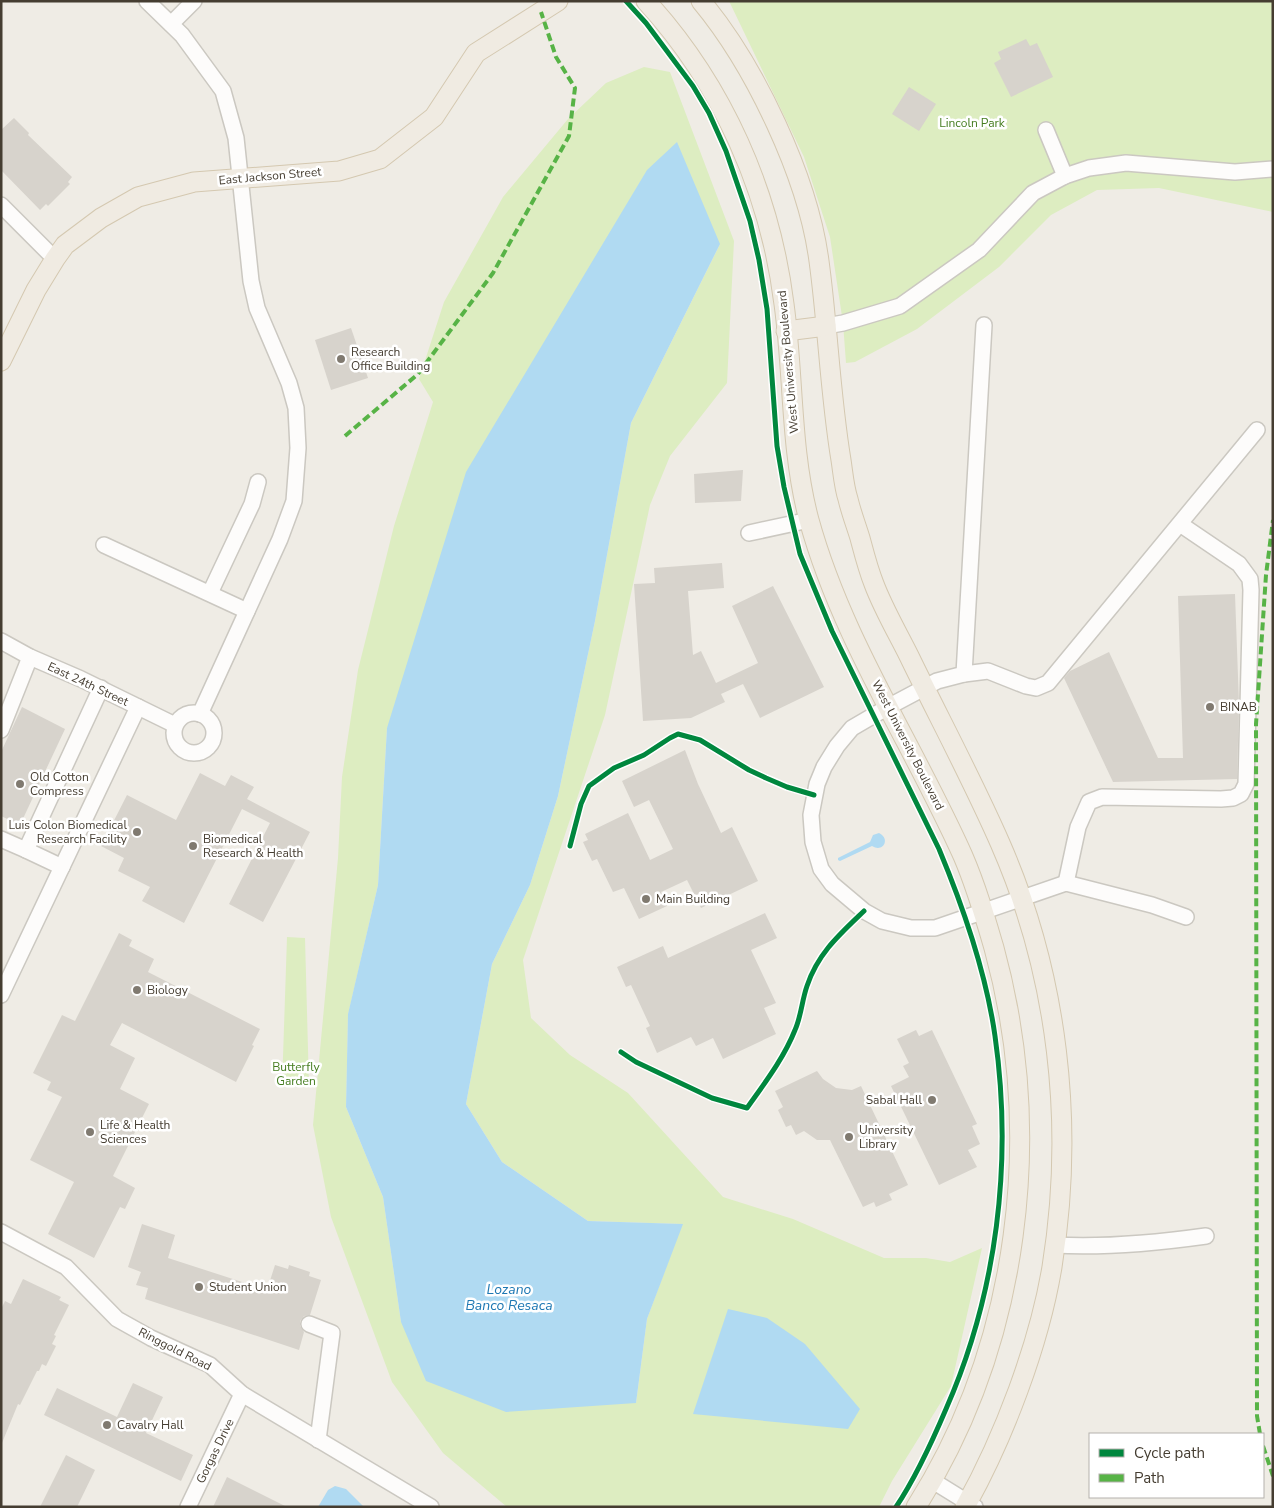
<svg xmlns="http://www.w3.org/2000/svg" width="1274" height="1508" font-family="'Nunito Sans',sans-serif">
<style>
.green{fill:#ddedc1;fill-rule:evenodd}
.water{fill:#b0daf2}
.building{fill:#d7d3cc}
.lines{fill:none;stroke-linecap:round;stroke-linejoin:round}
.minor-casing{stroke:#cbc8c1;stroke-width:18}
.major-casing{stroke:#d4c8b0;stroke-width:21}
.minor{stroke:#fdfcfb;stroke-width:15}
.major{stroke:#f0ebe2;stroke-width:19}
.quiet{stroke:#57b346;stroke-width:4;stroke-dasharray:8 4;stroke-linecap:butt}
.cycleway-casing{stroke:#fff;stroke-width:8}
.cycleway{stroke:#00873e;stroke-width:5}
.poi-dot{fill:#807a70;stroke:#fff;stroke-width:2}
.labels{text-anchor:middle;stroke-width:5;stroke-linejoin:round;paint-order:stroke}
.park-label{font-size:12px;fill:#447c1f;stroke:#fff}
.street-label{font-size:12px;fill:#453d31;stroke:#fff}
.poi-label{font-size:12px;fill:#453d31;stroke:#fff;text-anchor:start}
.water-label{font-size:14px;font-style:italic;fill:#1e78b3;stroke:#fff}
</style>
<rect width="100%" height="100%" fill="#efece5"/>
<!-- green -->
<g class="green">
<polygon points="729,1 1273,1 1273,212 1159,188 1097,190 1051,215 999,267 917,329 855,362 846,363 843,323 830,237 804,157"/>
<path d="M644,67L670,72L734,241L727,383L670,456L650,505L605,715L523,960L531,1018L570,1055L628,1093L723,1197L793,1219L884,1258H926L950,1262L982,1248L951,1386L892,1481L879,1507H507L443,1453L392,1382L331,1217L313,1125L338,858L342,777L358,670L394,526L433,402L419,379L444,302L503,197L568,119L606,83ZM720,244L631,423L595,621L558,796L530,885L492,964L466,1104L502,1162L588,1221L682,1224L647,1319L636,1403L401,1322L383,1197L346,1107L348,1015L378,885L387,728Z"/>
<polygon points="287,937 305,938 309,1086 282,1087"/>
</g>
<!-- water -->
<g class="water">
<polygon points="677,142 720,244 631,423 595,621 558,796 530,885 492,964 466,1104 502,1162 588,1221 683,1224 647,1319 636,1403 506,1412 426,1381 401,1322 383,1197 346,1107 348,1014 378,885 387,728 466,472 647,170"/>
<path d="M879,833C891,839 883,853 872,846L840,861L838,860V858L870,842L873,835Z"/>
<polygon points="728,1309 767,1318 805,1344 860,1409 848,1429 693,1414"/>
<polygon points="335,1486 346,1489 364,1507 318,1507 328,1490"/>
</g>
<!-- building -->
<g class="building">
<polygon points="1026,39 1030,46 1037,43 1053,77 1011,97 994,63 1001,59 998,52"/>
<polygon points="909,87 936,104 919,131 892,114"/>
<polygon points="14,118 29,133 28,135 72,177 68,182 70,184 48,206 46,204 40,210 1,170 1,130"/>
<polygon points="351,328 368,378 331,390 315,340"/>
<polygon points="743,470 741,501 695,503 694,474"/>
<polygon points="722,563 724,588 688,591 693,655 701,651 716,683 758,663 732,606 773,586 824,687 760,718 743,684 721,694 725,702 691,718 643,721 634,584 655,583 654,568"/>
<polygon points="1235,594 1239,704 1237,779 1113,782 1064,678 1070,671 1109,652 1158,758 1183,758 1178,596"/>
<polygon points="22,707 65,729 20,825 1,816 1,752"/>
<polygon points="685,750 698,784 721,833 732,827 758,881 701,908 687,880 661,892 667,906 639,919 624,888 613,892 597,859 592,861 583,842 588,840 585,834 628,813 650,860 673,849 649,800 634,807 622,781"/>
<polygon points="200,773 225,786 231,775 254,787 247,799 310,832 263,922 229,904 270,823 242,809 184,923 142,901 150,887 118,871 124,858 101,846 127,795 176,820"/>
<polygon points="765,913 777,938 751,950 776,1003 764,1008 776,1034 723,1059 713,1038 696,1046 691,1037 657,1053 646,1028 650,1026 631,985 626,987 617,967 663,946 668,958"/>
<polygon points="119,933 132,940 129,946 154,959 148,972 260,1029 252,1045 254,1046 236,1082 122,1023 110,1045 135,1058 120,1089 149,1104 113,1176 135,1188 125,1209 120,1207 94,1258 48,1234 74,1182 30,1160 62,1097 47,1090 51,1082 33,1073 62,1015 75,1021"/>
<polygon points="916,1030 919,1036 932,1030 977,1124 972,1126 980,1144 968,1150 977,1167 939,1185 891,1086 909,1077 903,1066 909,1063 897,1039"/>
<polygon points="817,1071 823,1079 836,1088 852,1090 861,1086 908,1185 889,1194 892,1200 876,1207 874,1202 863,1207 830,1140 817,1140 804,1131 796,1135 791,1125 786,1127 778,1110 783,1107 775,1091"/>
<polygon points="142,1224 175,1235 168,1258 267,1290 275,1265 288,1269 289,1265 310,1272 309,1276 321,1280 310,1315 304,1316 300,1321 300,1326 304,1332 299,1350 145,1299 148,1288 136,1285 141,1272 128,1267"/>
<polygon points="23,1279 61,1297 59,1300 69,1305 54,1335 56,1336 52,1344 56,1346 46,1366 42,1364 39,1371 37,1371 20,1405 18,1404 2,1443 1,1309 5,1301 11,1304"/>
<polygon points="133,1383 163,1397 146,1433 193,1455 181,1481 44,1415 57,1388 117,1417"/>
<polygon points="66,1455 95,1470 77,1507 40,1507"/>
<polygon points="227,1477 287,1507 213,1507"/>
</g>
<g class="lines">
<!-- minor casing -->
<g class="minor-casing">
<g id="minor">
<polyline points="147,1 182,35 223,91 236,138 251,281 257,308 289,383 296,408 298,448 294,501 280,539 200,714"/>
<polyline points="171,24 194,1"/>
<polyline points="1046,130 1065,176"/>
<polyline points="1,205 55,259"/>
<polyline points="984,325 964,674 937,681 888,707 852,728 837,746 824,767 817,784 811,815 813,842 821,869 832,884 864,911 882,921 911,928 935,928 1066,883 1152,905 1186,917"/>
<polyline points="826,326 843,323 900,306 979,250 1033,193 1065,176 1089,168 1126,163 1235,172 1273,169"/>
<polyline points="749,533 809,520"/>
<polyline points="104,545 247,611"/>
<polyline points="210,593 252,504 258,482"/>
<polyline points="1,641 30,657 81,679 175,725"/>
<polyline points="964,674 988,671 1026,686 1036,688 1048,683 1257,430"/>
<circle cx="194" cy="733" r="20"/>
<polyline points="1,730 30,657"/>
<polyline points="1,839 26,850"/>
<polyline points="62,867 26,850 101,688"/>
<polyline points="1066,883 1078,827 1089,802 1102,797 1221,799 1233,798 1241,794 1246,784 1251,590 1250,579 1239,564 1180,524"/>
<polyline points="1,995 138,707"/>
<polyline points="1,1232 66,1267 117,1319 151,1338 210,1365 242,1394 431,1507"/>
<path d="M1054,1245C1105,1248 1156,1243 1206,1236"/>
<polyline points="309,1324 332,1333 318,1440"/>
<polyline points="933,1481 975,1507"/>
<polyline points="188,1507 242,1394"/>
</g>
</g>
<!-- major casing -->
<g class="major-casing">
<g id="major">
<path d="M646,1C723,85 770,192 784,304C794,376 790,449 809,520C842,640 913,744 963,856C976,886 985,917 994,948C1045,1134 1020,1343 916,1507"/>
<path d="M701,1C755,66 808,177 819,261C828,327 830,394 841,460C843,473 844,487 848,499C851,512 856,525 860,538C864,553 868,569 874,584C883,608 897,632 909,656C939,718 972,779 1000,843C1058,975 1075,1124 1052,1267C1039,1345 1004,1437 965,1507"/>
<polyline points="786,331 826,326"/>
<polyline points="1,361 36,290 55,259 65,245 101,218 138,197 194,182 339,171 380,159 434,117 476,53 558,1"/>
</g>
</g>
<!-- minor -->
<use href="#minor" class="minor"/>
<!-- major -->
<use href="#major" class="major"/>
<!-- quiet -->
<g class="quiet">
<polyline points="345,436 418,374 493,273 569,136 575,88 556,57 541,12"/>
<polyline points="1260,1434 1257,1416 1256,724 1266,575 1273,520"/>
<polyline points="1263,1446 1273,1476"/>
</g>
<!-- cycleway casing -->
<g class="cycleway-casing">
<g id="cycleway">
<path d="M626,1L646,23L693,86L709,113L726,151L750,221L759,260L767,309L777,446L784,487L800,554L832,631L939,849C964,909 986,972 995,1036C1013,1162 997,1293 946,1409C932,1442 916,1477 896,1507"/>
<polyline points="570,846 581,804 589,786 614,768 644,755 670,738 678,734 700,740 749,770 766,778 787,787 814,795"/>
<path d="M621,1052L636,1062L712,1098L747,1108C764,1084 784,1058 795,1030C801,1017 802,1000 807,986C818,953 840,934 864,911"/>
</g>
</g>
<!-- cycleway -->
<use href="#cycleway" class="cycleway"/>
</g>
<!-- markers -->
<g class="poi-dot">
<circle cx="341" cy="359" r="5"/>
<circle cx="1210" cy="707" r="5"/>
<circle cx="20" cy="784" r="5"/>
<circle cx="137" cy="832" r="5"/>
<circle cx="193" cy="846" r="5"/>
<circle cx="646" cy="899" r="5"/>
<circle cx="137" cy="990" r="5"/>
<circle cx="932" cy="1100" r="5"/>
<circle cx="90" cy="1132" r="5"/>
<circle cx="849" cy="1137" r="5"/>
<circle cx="199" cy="1287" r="5"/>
<circle cx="107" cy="1425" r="5"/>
</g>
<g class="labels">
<!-- park labels -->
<g class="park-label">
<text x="972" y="127">Lincoln Park</text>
<text x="296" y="1071">Butterfly<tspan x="296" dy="14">Garden</tspan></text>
</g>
<!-- street labels -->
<g class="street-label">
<text transform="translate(270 176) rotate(-5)" y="4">East Jackson Street</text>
<text transform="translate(788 362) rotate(-95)" y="4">West University Boulevard</text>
<text transform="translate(88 684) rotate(25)" y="4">East 24th Street</text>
<text transform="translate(908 745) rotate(63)" y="4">West University Boulevard</text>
<text transform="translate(175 1349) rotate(27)" y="4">Ringgold Road</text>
<text transform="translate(215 1451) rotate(-64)" y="4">Gorgas Drive</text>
</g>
<!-- poi labels -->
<g class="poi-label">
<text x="351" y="356">Research<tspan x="351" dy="14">Office Building</tspan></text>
<text x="1220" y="711">BINAB</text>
<text x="30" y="781">Old Cotton<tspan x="30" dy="14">Compress</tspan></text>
<text x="127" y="829" text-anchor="end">Luis Colon Biomedical<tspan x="127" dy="14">Research Facility</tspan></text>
<text x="203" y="843">Biomedical<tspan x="203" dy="14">Research &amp; Health</tspan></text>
<text x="656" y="903">Main Building</text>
<text x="147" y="994">Biology</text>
<text x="922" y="1104" text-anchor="end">Sabal Hall</text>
<text x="100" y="1129">Life &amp; Health<tspan x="100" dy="14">Sciences</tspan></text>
<text x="859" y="1134">University<tspan x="859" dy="14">Library</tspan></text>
<text x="209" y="1291">Student Union</text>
<text x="117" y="1429">Cavalry Hall</text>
</g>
<!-- water labels -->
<g class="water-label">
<text x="509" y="1294">Lozano<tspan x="509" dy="16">Banco Resaca</tspan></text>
</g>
</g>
<!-- border -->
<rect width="1274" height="1508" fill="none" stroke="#453d31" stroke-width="5"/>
<!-- legend -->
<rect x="1089" y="1433" width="175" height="65" fill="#ffffff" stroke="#b5b1ad"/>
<rect x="1099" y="1449" width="25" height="8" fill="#00873e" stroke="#b5b1ad"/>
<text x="1134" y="1458" font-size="15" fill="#453d31">Cycle path</text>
<rect x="1099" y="1474" width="25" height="8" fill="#57b346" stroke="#b5b1ad"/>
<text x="1134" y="1483" font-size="15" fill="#453d31">Path</text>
</svg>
